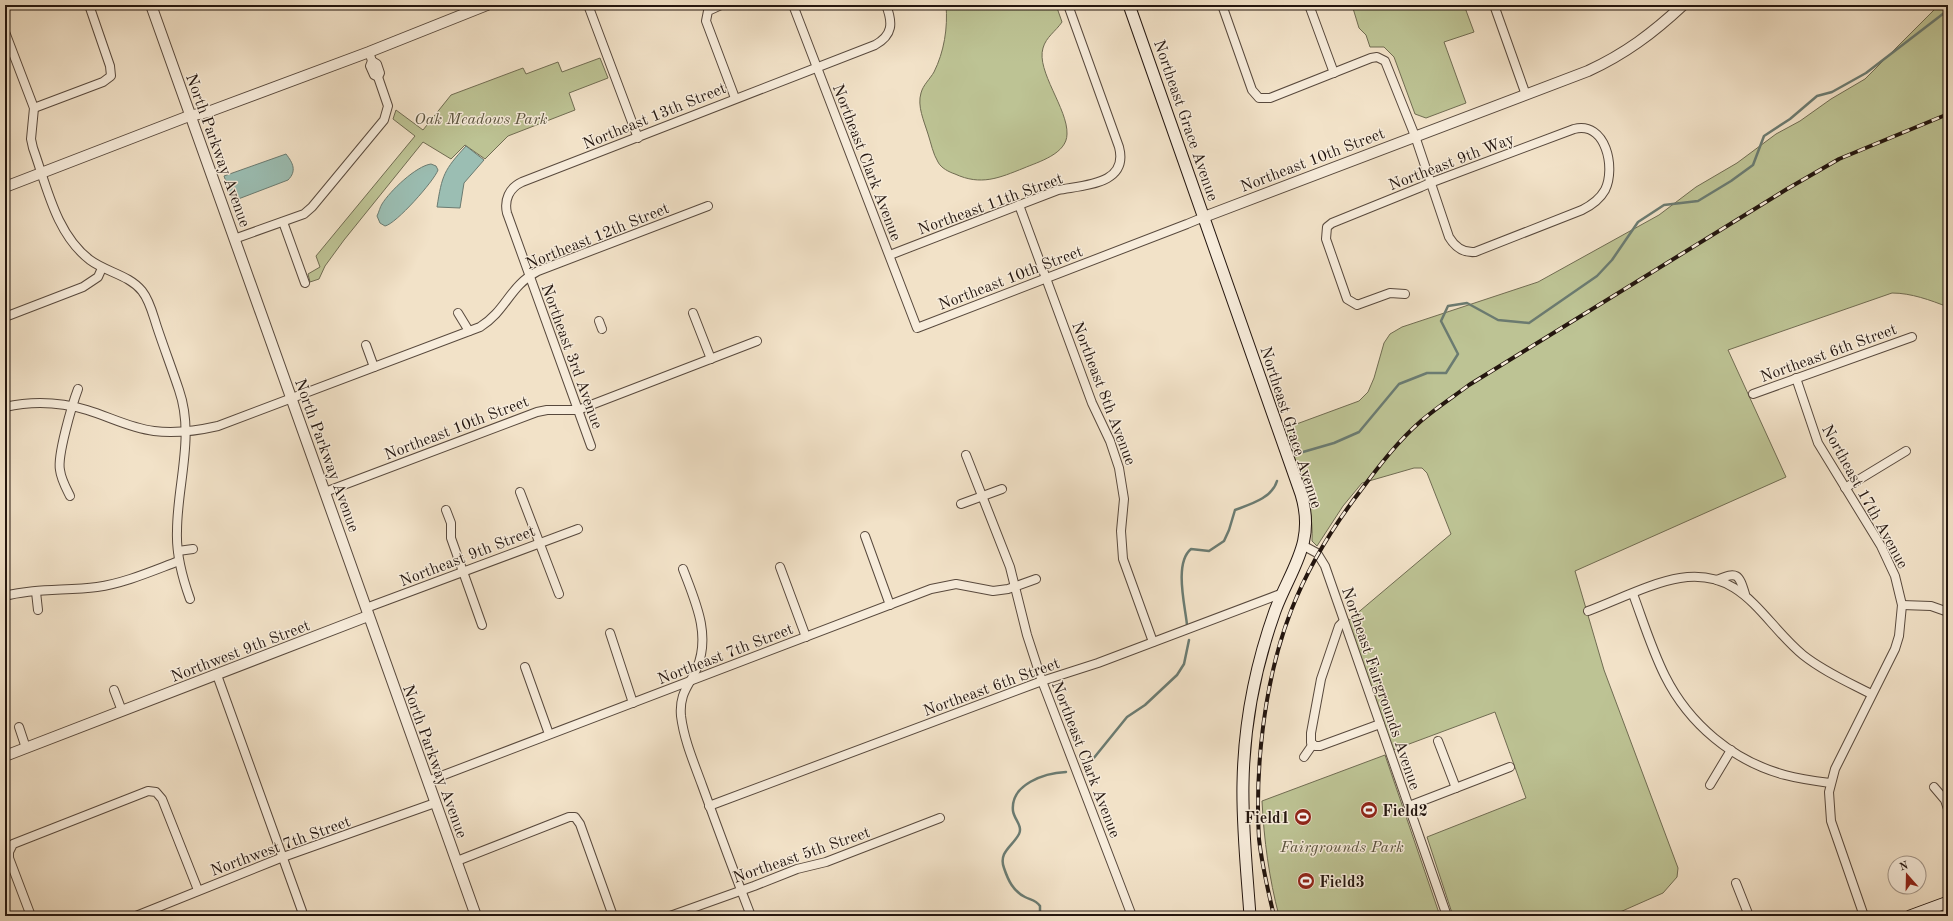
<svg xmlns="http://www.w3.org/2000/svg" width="1953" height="921" font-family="'Old Standard TT',serif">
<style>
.green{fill:#bdc394;stroke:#706c52}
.water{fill:#9bbeb3;stroke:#6b7b71}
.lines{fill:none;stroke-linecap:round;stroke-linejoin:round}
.stream{stroke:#6b7b71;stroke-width:2.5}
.minor-casing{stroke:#58493d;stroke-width:10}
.tertiary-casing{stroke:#58493d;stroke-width:12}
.secondary-casing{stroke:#24160f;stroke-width:13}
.minor{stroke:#f7ecdb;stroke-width:8}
.tertiary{stroke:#f7ecdb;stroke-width:10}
.secondary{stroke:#f7ecdb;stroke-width:11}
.rail-casing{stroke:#24160f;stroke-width:4}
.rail{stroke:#f7ecdb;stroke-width:2.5;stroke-dasharray:8;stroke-linecap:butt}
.labels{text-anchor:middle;stroke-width:3;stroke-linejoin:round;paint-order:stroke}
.street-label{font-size:16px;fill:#24160f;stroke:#f7ecdb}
.park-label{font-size:16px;font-style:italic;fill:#5a533e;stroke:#f7ecdb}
.poi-label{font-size:16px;font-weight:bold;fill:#24160f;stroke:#f7ecdb;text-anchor:start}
</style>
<rect width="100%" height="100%" fill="#f2e2c8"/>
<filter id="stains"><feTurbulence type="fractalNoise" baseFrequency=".005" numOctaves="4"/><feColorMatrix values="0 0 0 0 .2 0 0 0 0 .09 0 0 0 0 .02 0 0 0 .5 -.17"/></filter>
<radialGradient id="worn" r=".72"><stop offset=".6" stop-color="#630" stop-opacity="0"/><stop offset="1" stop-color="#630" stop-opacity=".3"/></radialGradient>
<!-- green -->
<g class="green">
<path d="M946,5H1056L1062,22C1056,31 1046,37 1043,48C1036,71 1068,109 1067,134C1067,154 1038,162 1024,168C999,178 981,186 955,174C949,172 941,168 938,162C933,154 931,143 928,134C924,121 917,106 921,93C923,85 930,79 934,72C944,52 948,28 946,5Z"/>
<polygon points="1352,5 1431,5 1434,6 1464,5 1474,32 1444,42 1466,103 1426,118 1415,114 1394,57 1384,47 1370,47 1366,35 1359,28"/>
<path d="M1939,5H1948V307C1930,300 1911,293 1892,293L1728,350L1786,477L1575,571L1604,670L1678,868L1677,877L1663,893L1611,916H1453L1427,837L1526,798L1495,712L1393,750L1348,621L1451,534L1427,473L1422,468H1414L1362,483L1343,506L1317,546L1312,541C1314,501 1297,466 1283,429L1359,401L1368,392L1374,378L1384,343L1390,334L1402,327L1538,282L1659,215L1696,187L1737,163L1776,134L1800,121L1831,99L1865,79Z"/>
<polygon points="600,58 608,78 569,93 575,110 508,136 485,159 465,145 451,159 423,142 344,240 325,266 319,279 310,282 308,274 320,267 316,256 415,136 393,119 396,110 423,130 451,95 523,68 526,74 558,62 562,72"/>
<path d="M1385,755L1440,916H1279C1269,878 1264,840 1262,801Z"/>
</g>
<!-- water -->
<g class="water">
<path d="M466,146L484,160L464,183L460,208L437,207C442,175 444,170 466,146Z"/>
<path d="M286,154C293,163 297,171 288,180L233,201L224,176Z"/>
<path d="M431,164L436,166L438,170C434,181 396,224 385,226L380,223L377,216C379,212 380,207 382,204C390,191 416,166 431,164Z"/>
</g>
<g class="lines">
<!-- stream -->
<g class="stream">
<polyline points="1296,454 1334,443 1359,432 1399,384 1427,373 1446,373 1458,354 1441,321 1448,306 1467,303 1498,320 1529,323 1597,276 1612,260 1638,222 1664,205 1698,201 1731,181 1753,165 1764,136 1790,119 1817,96 1832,92 1866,73 1948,10"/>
<path d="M1187,625C1185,605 1174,563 1191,549L1209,551L1224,541L1229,530L1235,510C1251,504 1272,498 1277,481"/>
<polyline points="1085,765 1093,759 1127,717 1145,705 1177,675 1184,664 1189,640"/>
<path d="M1036,916L1040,911V906C1036,900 1031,900 1025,897C1013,891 1008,880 1004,868C998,852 1013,846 1019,834C1023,826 1014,819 1013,811C1010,784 1045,773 1066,772"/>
</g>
<!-- minor casing -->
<g class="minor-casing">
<g id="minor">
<polyline points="588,5 638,138"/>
<polyline points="721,5 708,11 706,21 735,98"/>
<polyline points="793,5 917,328 1187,224 1204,217"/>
<path d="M1222,5L1252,90L1259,98H1270L1371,58L1377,57L1385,61L1415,136L1449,237C1455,247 1464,253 1475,252L1582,210C1592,205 1600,199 1605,190C1616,168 1606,121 1574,129L1430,183L1421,187L1332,223L1327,227L1326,239L1347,299L1357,305L1390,293L1405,294"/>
<polyline points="1309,5 1334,73"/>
<polyline points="1494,5 1526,95"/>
<path d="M5,32L34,108L31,139L33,148C47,187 56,234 90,260C106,272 129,275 142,291C150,301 153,315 157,327C164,348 172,369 179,390C195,436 177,485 177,531C176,555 182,577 190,599"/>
<polyline points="372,61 377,64 380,73 378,77"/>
<polyline points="34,108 103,82 111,76 110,66 89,5"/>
<polyline points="1019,205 1092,403 1110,441 1119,468 1124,499 1121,531 1123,559 1153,642"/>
<polyline points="283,222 305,283"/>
<polyline points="234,239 304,214 312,207 384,120 388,106 378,77 374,75 370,66 372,61 369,52"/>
<path d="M890,255L1058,190C1083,185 1129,185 1119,147L1068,5"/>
<polyline points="458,313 469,331"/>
<polyline points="693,313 711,359"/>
<polyline points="5,317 83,287 98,277 102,268"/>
<polyline points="599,321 602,329"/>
<polyline points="366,345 374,367"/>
<polyline points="1796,378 1818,443 1881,546 1895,576 1902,605 1899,636 1895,649 1835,769 1829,792 1831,821 1864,916"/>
<polyline points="1753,394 1912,337"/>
<path d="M5,407C32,401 60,402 87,410C110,417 130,428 154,431C176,434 196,431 218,426L480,327C507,310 509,286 538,271L708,206"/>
<path d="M591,446L507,213C504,200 509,188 522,182C640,137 757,90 875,45C893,35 893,23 886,5"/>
<polyline points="966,455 1010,567 1027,635 1042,681 1132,916"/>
<polyline points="1845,488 1906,451"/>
<polyline points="325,492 537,412 547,410 578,410 757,341"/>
<polyline points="520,492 559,594"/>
<path d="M70,496C66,488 61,479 60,470C57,456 72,405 78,389"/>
<polyline points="961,504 1002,489"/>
<polyline points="446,510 451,523 451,538 482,625"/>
<polyline points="865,536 890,605"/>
<polyline points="1304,546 1317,553 1325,566 1447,916"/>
<polyline points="178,551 193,549"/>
<polyline points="780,567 806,637"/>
<path d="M683,569C695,601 711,634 697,668C689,686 679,693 681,716C684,740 694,763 702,785C718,829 734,872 751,916"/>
<path d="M1717,580C1737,571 1739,574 1745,594"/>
<polyline points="36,592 38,610"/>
<path d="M1633,594C1643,621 1652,650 1665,676C1689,724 1733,761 1785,775C1800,779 1815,781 1830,783"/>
<path d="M5,596C35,588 66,591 97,587C125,583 152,571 179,561"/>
<polyline points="1902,605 1931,606 1948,612"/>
<polyline points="366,608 578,529"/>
<path d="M1588,611C1615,601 1653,582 1680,578C1743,568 1762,621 1803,655C1823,671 1848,682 1871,694"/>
<polyline points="1344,621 1339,626 1321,679 1311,733 1311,743 1315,746 1320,746 1380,724"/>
<polyline points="610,633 633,703"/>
<polyline points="525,667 549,734"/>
<polyline points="217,675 302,911"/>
<polyline points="114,690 122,711"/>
<polyline points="19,727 26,748"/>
<polyline points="1438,741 1456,788"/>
<polyline points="1304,757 1313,744"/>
<polyline points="428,781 931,589 956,584 993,591 1008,589 1036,579"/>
<polyline points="1710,785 1731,750"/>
<polyline points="1934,787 1945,800 1948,809"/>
<polyline points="709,806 1042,681 1098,663 1283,593"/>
<polyline points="1409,806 1510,767"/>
<polyline points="457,861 569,817 575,817 580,824 613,916"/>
<polyline points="1736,883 1749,916"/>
<polyline points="31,916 9,858 9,852 13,844 148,791 156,792 162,799 198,890"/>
<polyline points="136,916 283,857 435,803"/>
<polyline points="670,916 754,886 797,869 826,862 940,818"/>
</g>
</g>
<!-- tertiary casing -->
<g class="tertiary-casing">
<g id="tertiary">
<polyline points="151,5 476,916"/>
<polyline points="5,187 189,116 208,112 369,52 487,5"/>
<path d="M1204,217L1588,71C1625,54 1653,33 1683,5"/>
<polyline points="5,756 368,616"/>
</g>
</g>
<!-- secondary casing -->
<g class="secondary-casing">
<g id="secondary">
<path d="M1129,5L1301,494C1316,543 1291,568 1275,611C1255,667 1244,724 1243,783C1242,827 1247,872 1250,916"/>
<polyline points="1910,916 1948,902"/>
</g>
</g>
<!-- minor -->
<use href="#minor" class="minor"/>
<!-- tertiary -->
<use href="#tertiary" class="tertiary"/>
<!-- secondary -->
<use href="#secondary" class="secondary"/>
<!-- rail casing -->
<g class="rail-casing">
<path id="rail" d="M1274,916C1268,891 1262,865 1259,839C1257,807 1258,776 1261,745C1271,643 1299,571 1361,490C1379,466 1398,441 1421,421C1436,408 1453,397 1469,385L1787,189L1839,159L1948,114"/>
</g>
<!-- rail -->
<use href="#rail" class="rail"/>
</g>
<!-- icons -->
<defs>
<g id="stadium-disc" transform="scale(0.9)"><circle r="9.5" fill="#8f2418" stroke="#f7ecdb"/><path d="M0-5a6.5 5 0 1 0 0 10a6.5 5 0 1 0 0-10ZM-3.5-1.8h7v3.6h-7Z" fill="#fff"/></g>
</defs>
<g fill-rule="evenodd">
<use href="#stadium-disc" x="1369" y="810"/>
<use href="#stadium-disc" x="1303" y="817"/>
<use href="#stadium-disc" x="1306" y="881"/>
</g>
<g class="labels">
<!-- street labels -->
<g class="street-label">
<text transform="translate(654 115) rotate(-22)" y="6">Northeast 13th Street</text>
<text transform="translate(1187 120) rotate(71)" y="6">Northeast Grace Avenue</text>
<text transform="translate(219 150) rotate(70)" y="6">North Parkway Avenue</text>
<text transform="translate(1312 159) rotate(-21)" y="6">Northeast 10th Street</text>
<text transform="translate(1451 161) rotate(-21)" y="6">Northeast 9th Way</text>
<text transform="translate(868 162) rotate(69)" y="6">Northeast Clark Avenue</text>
<text transform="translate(990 203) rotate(-20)" y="6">Northeast 11th Street</text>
<text transform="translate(597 235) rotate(-22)" y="6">Northeast 12th Street</text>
<text transform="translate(1010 277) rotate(-21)" y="6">Northeast 10th Street</text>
<text transform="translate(1828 352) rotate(-20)" y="6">Northeast 6th Street</text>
<text transform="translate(573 356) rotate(70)" y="6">Northeast 3rd Avenue</text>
<text transform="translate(1105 393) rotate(69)" y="6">Northeast 8th Avenue</text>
<text transform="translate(456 427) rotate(-21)" y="6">Northeast 10th Street</text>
<text transform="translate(1292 427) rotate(72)" y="6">Northeast Grace Avenue</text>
<text transform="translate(328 455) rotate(70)" y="6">North Parkway Avenue</text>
<text transform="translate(1866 496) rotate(61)" y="6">Northeast 17th Avenue</text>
<text transform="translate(467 555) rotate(-21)" y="6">Northeast 9th Street</text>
<text transform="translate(240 650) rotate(-21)" y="6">Northwest 9th Street</text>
<text transform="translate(725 653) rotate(-21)" y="6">Northeast 7th Street</text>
<text transform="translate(991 686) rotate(-20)" y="6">Northeast 6th Street</text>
<text transform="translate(1382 688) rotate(71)" y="6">Northeast Fairgrounds Avenue</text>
<text transform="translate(1087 759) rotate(69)" y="6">Northeast Clark Avenue</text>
<text transform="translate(436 761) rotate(70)" y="6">North Parkway Avenue</text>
<text transform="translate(280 845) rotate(-20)" y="6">Northwest 7th Street</text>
<text transform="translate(801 854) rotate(-19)" y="6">Northeast 5th Street</text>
</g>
<!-- park labels -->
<g class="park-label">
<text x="481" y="124">Oak Meadows Park</text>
<text x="1342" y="852">Fairgrounds Park</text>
</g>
<!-- poi labels -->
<g class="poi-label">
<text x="1382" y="816">Field2</text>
<text x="1290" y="823" text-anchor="end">Field1</text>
<text x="1319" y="887">Field3</text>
</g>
</g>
<!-- margin -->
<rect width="1953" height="921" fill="none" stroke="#f2e2c8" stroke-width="20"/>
<rect x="6" y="6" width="1941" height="909" fill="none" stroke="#24160f" stroke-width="2"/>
<rect x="10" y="10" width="1933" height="901" fill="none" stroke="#24160f"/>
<!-- north arrow -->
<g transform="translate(1907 875) rotate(340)"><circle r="19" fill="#f7ecdb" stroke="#a39689"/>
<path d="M0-3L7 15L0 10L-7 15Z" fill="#8f2418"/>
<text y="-6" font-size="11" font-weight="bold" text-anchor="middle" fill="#24160f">N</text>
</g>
<rect width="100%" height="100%" filter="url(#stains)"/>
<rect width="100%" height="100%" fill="url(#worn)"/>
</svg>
